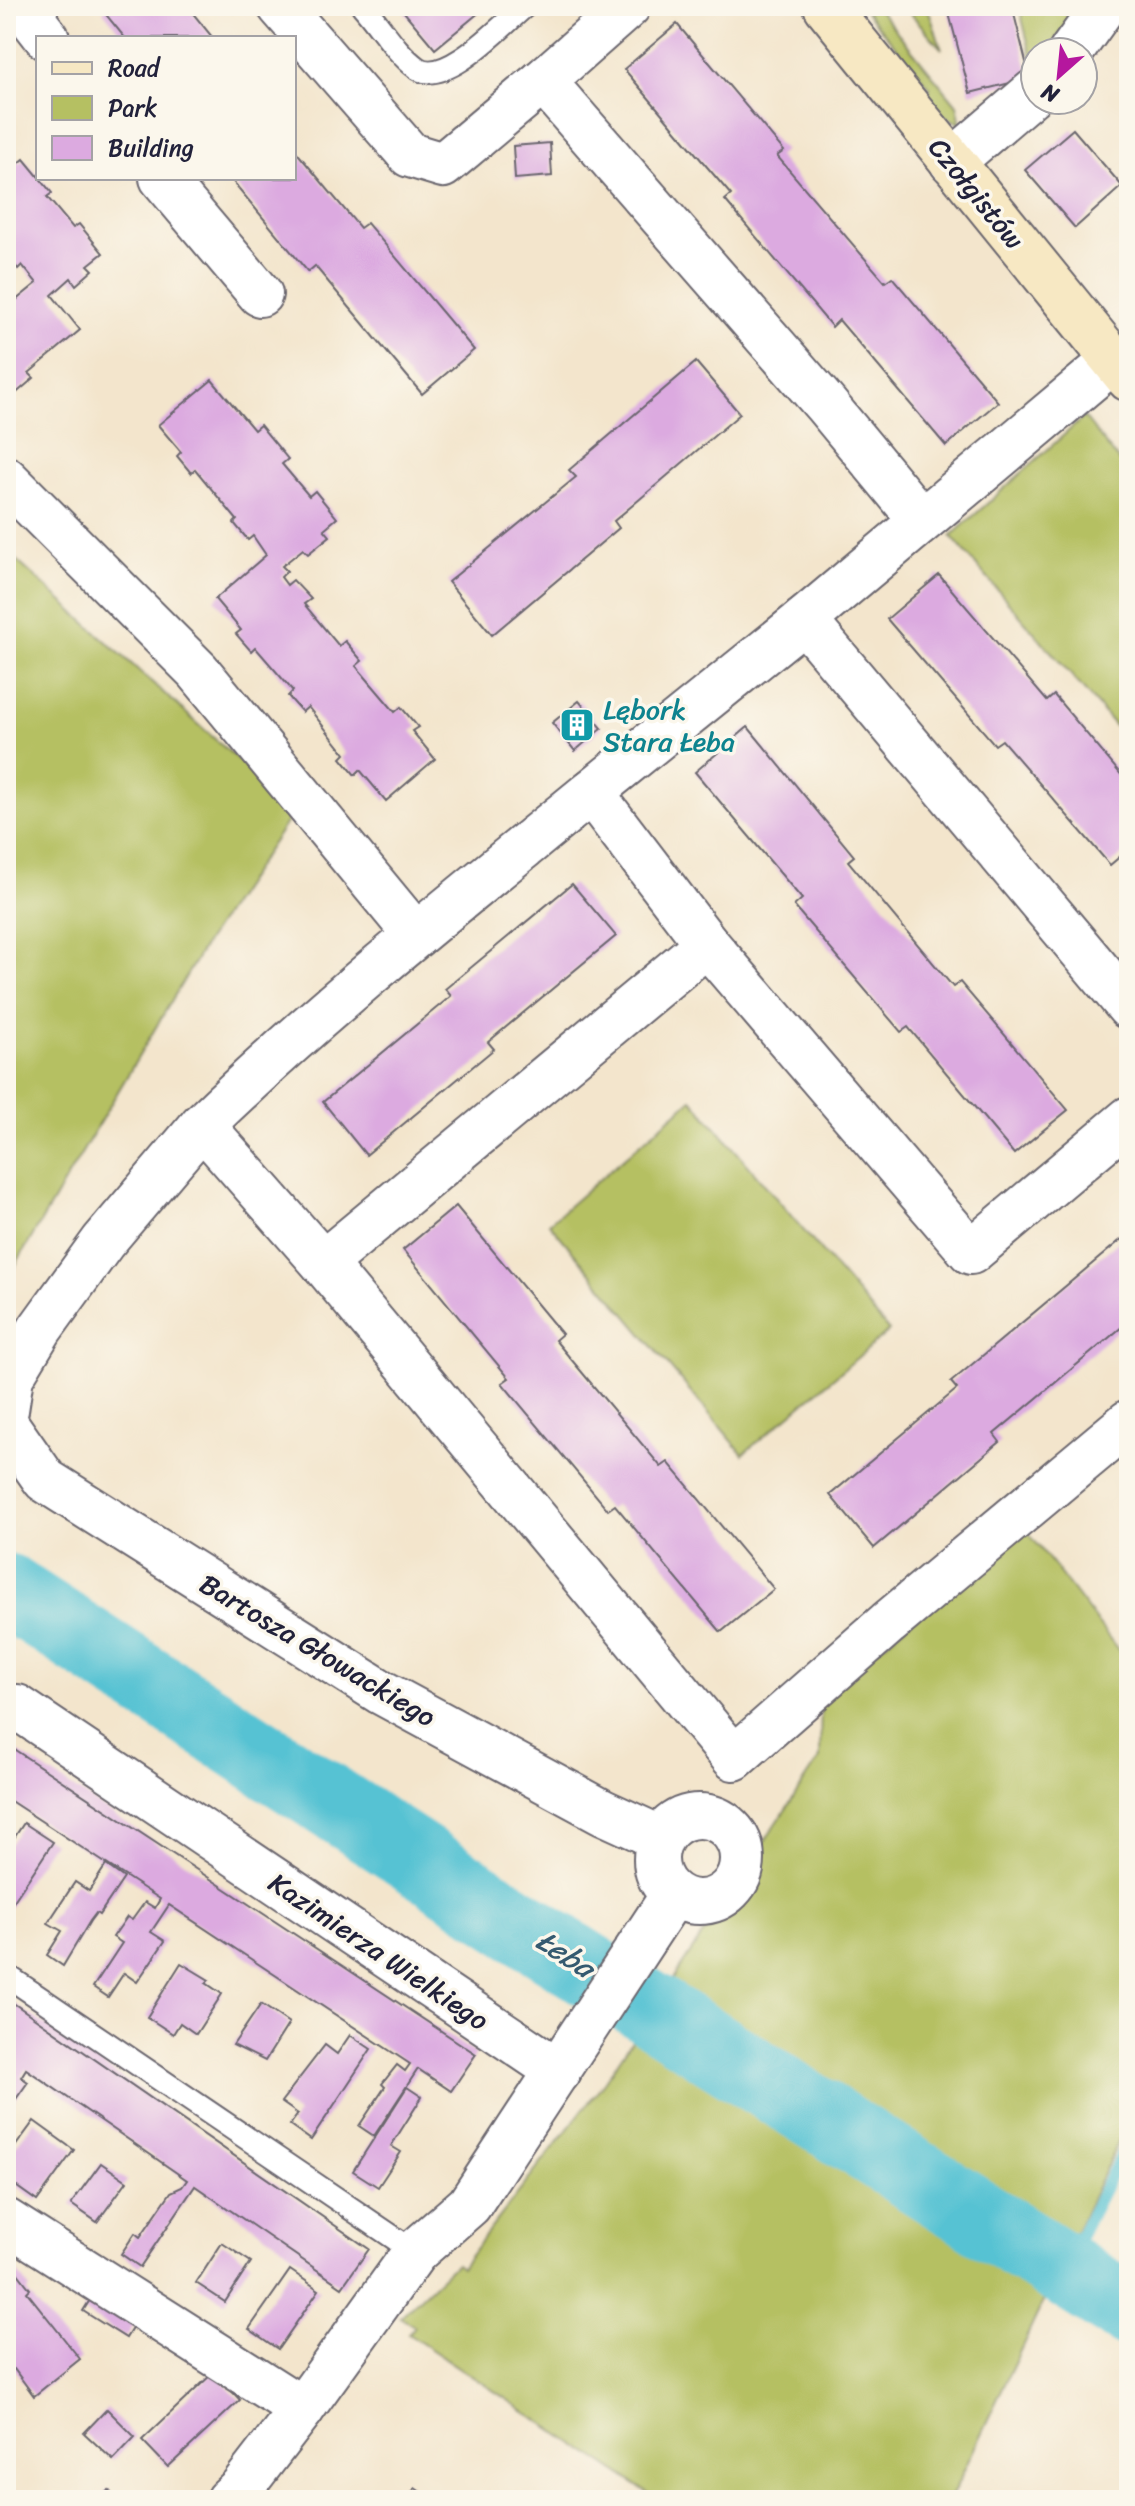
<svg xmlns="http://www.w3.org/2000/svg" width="1135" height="2506" font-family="Sriracha,sans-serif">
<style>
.green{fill:#b5c062;stroke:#6c714e;stroke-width:2}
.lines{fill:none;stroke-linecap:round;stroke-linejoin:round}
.stream{stroke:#57c2d3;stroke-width:12}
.river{stroke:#57c2d3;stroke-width:74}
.building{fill:#dcaae0}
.lane-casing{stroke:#6b666e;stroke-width:26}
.street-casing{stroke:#6b666e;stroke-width:48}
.secondary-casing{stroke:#6b666e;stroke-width:48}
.lane{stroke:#fff;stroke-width:22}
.street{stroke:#fff;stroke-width:44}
.secondary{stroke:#f7e8c3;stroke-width:44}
.labels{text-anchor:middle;stroke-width:7;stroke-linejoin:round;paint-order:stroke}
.street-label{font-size:28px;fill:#22223b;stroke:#fbf7ec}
.culture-label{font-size:28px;fill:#0d838f;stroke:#fbf7ec;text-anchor:start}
.water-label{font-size:30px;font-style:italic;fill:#355a70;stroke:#fbf7ec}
</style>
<rect width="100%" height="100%" fill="#fbf7ec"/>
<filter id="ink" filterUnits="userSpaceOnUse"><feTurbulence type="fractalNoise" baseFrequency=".0125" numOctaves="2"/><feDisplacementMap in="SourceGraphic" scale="16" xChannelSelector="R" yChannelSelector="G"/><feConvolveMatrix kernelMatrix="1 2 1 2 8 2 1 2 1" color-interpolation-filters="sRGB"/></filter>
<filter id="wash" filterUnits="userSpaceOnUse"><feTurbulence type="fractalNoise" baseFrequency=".006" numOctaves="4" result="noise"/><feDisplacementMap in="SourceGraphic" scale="32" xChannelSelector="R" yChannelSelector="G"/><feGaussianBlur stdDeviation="1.8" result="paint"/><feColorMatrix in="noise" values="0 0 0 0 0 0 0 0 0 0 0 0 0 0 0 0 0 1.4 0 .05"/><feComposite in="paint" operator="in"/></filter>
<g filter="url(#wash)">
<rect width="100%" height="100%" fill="#f3e5cc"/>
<!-- green -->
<g class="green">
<polygon points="861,6 876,6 957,105 961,124 940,114 928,97 930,87"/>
<polygon points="904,6 927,6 942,49"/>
<polygon points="1019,6 1082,6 1046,52 1035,52 1034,67"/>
<polygon points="1084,417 1129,474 1129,742 951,536"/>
<polygon points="6,551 267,786 288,820 208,939 6,1281"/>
<polygon points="692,1099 889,1331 743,1454 549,1223"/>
<polygon points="1025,1528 1129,1664 1129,2119 950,2500 659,2500 408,2334 414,2326 400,2317 456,2263 461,2267 605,2081 820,1758 821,1696"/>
</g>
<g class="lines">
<!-- stream -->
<polyline class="stream" points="1063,2270 1129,2140"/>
<!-- river -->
<polyline class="river" points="6,1590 547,1943 1129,2311"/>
</g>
<g id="blocks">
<!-- building -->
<g class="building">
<polygon points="109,6 187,6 213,38 125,38 103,11"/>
<polygon points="399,6 487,6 435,49"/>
<polygon points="947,6 1012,6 1030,78 970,93"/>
<polygon points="677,24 784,151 777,156 885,282 892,277 998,402 946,446 839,320 832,327 725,200 731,195 624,69"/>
<polygon points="1073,129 1122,186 1075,228 1025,170"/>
<polygon points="550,143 552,176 515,179 513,146"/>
<polygon points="6,148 19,163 24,159 52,193 47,197 73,228 79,224 103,253 88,265 93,270 76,285 71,278 52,295 80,330 29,373 34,378 14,395 6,385 6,300 10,305 37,283 22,265 18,269 6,254"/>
<polygon points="294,149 360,228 367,223 474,350 422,394 315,266 308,272 230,178 294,178"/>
<polygon points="696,362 740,414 614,521 619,528 492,635 448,582 576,477 569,470"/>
<polygon points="212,380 254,430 260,425 288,459 282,464 309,496 315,491 337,518 324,529 330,536 308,554 303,549 282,566 287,571 281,577 287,585 293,580 311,599 304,604 339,646 345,641 362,661 356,666 395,712 401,707 418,727 412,731 435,759 386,801 360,770 355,775 341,758 345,754 308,707 302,712 288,696 293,691 255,647 251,651 236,634 241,630 215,599 266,555 253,536 248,540 234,523 237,520 195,469 191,473 177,456 181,452 158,425"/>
<polygon points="939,575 1047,701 1054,695 1129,784 1129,849 1110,865 1002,740 995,745 887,619"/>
<polygon points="579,701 602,728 575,751 552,723"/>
<polygon points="748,727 854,856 848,861 953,987 960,982 1068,1110 1014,1154 908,1027 901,1032 794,906 802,899 695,772"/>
<polygon points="572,884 616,936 488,1042 494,1049 366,1155 323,1102 451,996 445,989"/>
<polygon points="456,1206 562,1334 555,1340 661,1467 668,1462 774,1589 721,1632 615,1505 608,1510 502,1383 509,1378 403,1250"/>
<polygon points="1129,1233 1129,1321 994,1434 1000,1442 874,1548 830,1495 957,1389 951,1382"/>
<polygon points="6,1744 476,2054 451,2091 418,2069 374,2136 359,2126 385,2087 382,2084 397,2065 405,2071 410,2064 169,1905 151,1932 165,1941 137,1982 124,1973 108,1997 93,1987 122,1943 113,1937 127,1917 132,1920 145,1902 155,1908 160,1899 6,1798"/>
<polygon points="24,1823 53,1842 6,1913 6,1850"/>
<polygon points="106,1865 124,1878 99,1915 96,1913 90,1921 63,1966 47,1955 62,1931 48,1923 75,1882 89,1891"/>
<polygon points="181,1963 209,1980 206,1983 222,1994 196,2034 180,2023 173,2034 147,2017"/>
<polygon points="6,1998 369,2249 342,2287 195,2186 140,2267 121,2254 135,2233 140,2237 171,2192 182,2187 187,2180 26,2069 21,2077 28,2082 6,2113 6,2063 10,2058 6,2056"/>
<polygon points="261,2004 289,2023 265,2061 233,2045"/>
<polygon points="350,2035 371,2049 311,2140 290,2125 298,2114 281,2102 325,2045 337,2054"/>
<polygon points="407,2087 422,2097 391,2146 401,2152 378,2187 353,2171"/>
<polygon points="34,2121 74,2150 37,2201 6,2179 6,2159"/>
<polygon points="101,2163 127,2181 97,2222 71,2204"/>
<polygon points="222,2243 251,2262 225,2302 196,2283"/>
<polygon points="6,2258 30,2289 27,2292 80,2359 34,2396 14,2369 6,2375"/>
<polygon points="290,2270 319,2290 278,2349 249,2329"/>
<polygon points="98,2287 141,2314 126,2338 83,2311"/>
<polygon points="214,2372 240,2400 168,2467 142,2440"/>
<polygon points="107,2409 135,2437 113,2460 84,2433"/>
<polygon points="415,2488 432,2500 407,2500"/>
<polygon points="109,2490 116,2500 96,2500"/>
</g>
</g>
</g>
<g filter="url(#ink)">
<use href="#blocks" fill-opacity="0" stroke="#6b666e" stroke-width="2"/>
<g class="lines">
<!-- lane casing -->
<g class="lane-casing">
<g id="lane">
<path d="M363,6C380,25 396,53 417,68C446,87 503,24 525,6"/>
<polyline points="6,1975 415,2252"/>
</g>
</g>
<!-- street casing -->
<g class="street-casing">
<g id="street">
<polyline points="36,6 33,20 47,38"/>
<polyline points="280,6 410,155 443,165 543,81 826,405 921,520"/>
<polyline points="1071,52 1104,6"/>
<polyline points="543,81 628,6"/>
<polyline points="952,162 1035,91"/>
<polyline points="162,178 260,294"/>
<polyline points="1114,360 804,620 591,792 707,944 971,1252 1129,1119"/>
<polyline points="6,479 198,671 415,934"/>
<polyline points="804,620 1129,1007"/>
<path d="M202,1125C325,1006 459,900 591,792"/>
<polyline points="323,1263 707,944"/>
<polyline points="6,1410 11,1377 40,1329 103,1242 202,1125 323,1263 734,1758 888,1623 1129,1422"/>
<polyline points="6,1424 45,1480 381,1692 603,1812 660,1838"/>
<polyline points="6,1707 17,1707 558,2071"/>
<circle cx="699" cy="1859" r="43"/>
<polyline points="6,2221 302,2409"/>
<polyline points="228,2500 242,2487 302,2409 415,2252 469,2205 673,1895"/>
</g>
</g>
<!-- secondary casing -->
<g class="secondary-casing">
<polyline id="secondary" points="826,6 1129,379"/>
</g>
<!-- lane -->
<use href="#lane" class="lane"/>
<!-- street -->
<use href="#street" class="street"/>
<!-- secondary -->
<use href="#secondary" class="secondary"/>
</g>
</g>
<!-- icons -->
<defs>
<g id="building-square" transform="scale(1.8)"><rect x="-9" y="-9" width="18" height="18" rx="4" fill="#0f9aa8" stroke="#fbf7ec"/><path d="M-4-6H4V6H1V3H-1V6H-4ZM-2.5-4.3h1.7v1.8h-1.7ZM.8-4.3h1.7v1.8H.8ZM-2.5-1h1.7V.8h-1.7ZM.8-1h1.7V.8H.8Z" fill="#fff"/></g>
</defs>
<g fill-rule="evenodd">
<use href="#building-square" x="577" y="725"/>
</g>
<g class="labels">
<!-- street labels -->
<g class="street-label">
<text transform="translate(977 193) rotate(51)" y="10">Czołgistów</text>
<text transform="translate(318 1650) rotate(31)" y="10">Bartosza Głowackiego</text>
<text transform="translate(379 1951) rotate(34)" y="10">Kazimierza Wielkiego</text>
</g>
<!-- culture labels -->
<g class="culture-label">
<text x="603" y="719">Lębork<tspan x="603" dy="32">Stara Łeba</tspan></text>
</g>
<!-- water labels -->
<g class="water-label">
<text transform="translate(565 1954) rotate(33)" y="10">Łeba</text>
</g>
</g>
<!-- margin -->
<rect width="1135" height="2506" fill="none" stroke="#fbf7ec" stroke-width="32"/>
<!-- legend -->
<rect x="36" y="36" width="260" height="144" fill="#fbf7ec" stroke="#a4a2a5" stroke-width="2"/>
<rect x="52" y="62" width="40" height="12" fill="#f7e8c3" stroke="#a4a2a5" stroke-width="2"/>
<text x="108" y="76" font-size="24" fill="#22223b">Road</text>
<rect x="52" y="96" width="40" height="24" fill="#b5c062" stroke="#a4a2a5" stroke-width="2"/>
<text x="108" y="116" font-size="24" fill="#22223b">Park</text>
<rect x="52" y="136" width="40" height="24" fill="#dcaae0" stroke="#a4a2a5" stroke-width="2"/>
<text x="108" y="156" font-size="24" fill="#22223b">Building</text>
<!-- north arrow -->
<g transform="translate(1059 76) rotate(207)"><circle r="38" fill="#fbf7ec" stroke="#a4a2a5" stroke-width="2"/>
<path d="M0-6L14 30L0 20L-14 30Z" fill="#b5179e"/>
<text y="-12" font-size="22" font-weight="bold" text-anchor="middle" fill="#22223b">N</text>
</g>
</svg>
